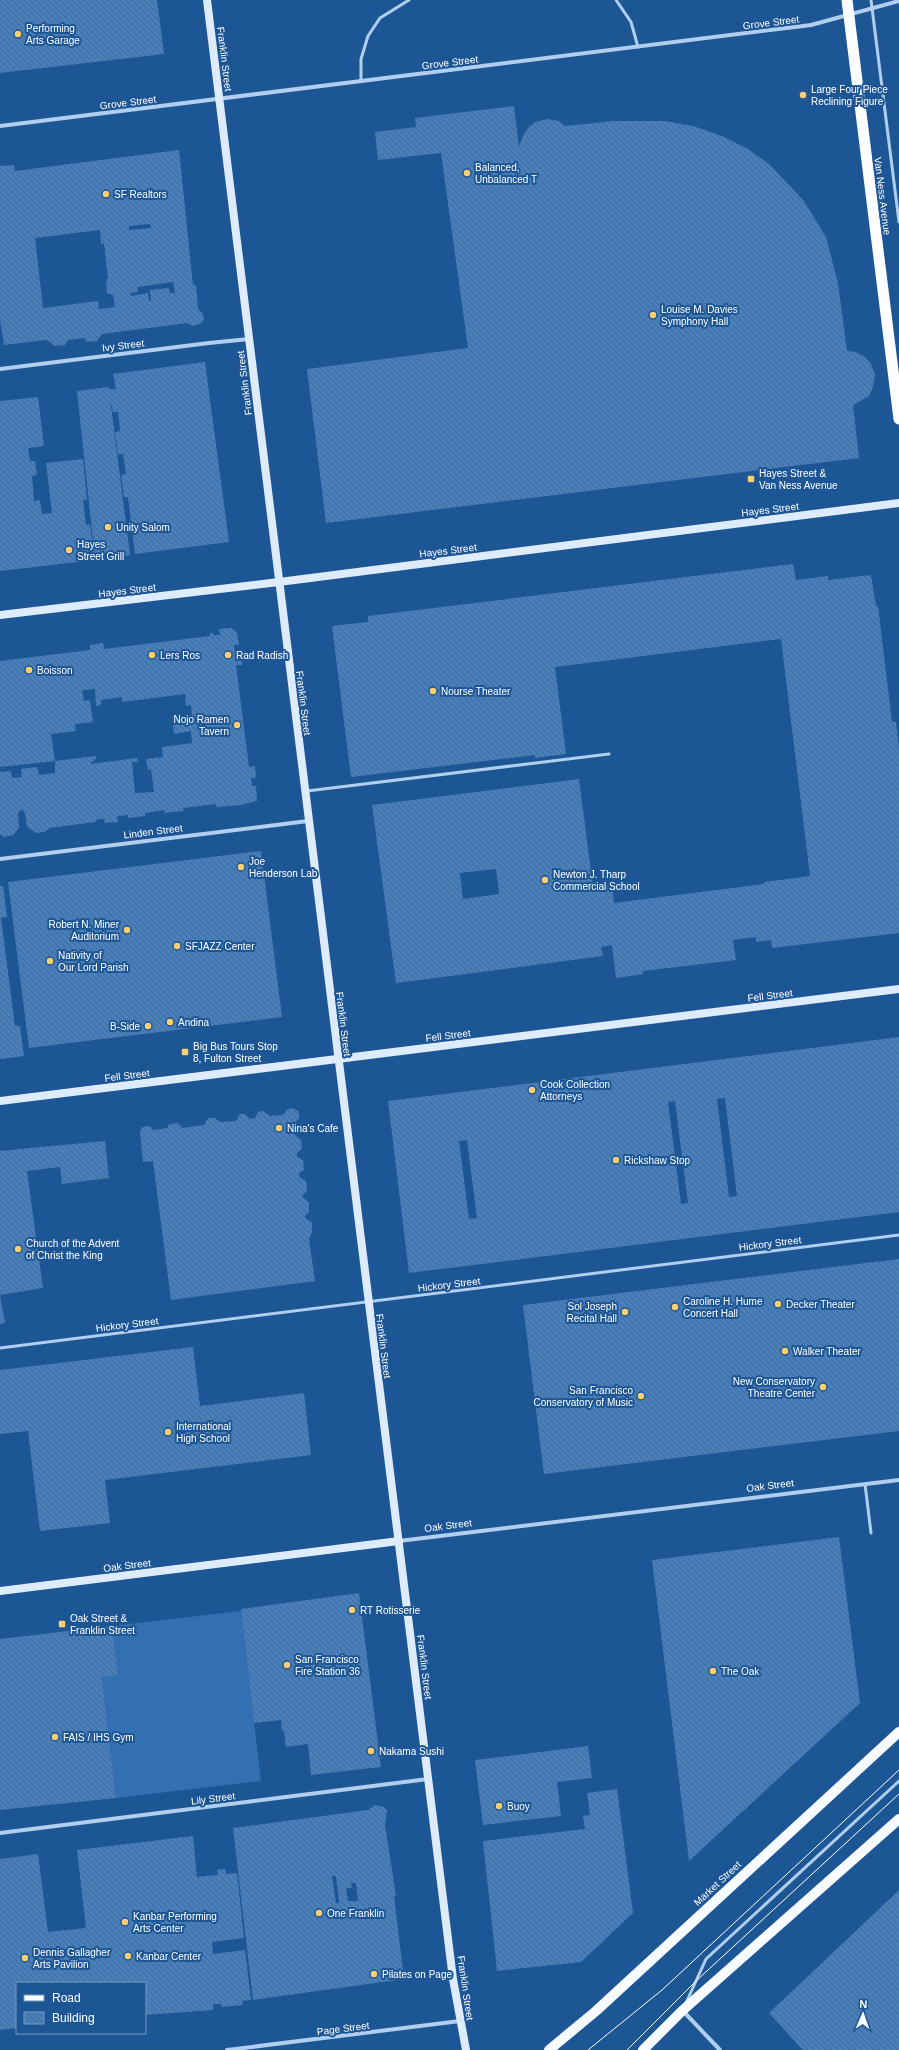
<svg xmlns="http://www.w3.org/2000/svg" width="899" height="2050" font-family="Arial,sans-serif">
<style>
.pitch{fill:#3270b2}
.building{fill:url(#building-back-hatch);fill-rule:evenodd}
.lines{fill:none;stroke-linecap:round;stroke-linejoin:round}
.service{stroke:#b0cfef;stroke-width:3}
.minor{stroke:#b0cfef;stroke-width:4}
.secondary{stroke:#ddebfb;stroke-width:8}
.primary{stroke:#f8fbff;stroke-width:10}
.trunk{stroke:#fcfdff;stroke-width:11}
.tram{stroke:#fff;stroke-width:1}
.poi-dot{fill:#fecf6f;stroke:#1d5695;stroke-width:1.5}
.labels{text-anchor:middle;stroke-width:4;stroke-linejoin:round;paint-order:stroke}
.street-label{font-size:10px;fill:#fff;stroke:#1d5695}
.poi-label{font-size:10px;fill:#fff;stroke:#1d5695;text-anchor:start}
</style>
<defs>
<pattern id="building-back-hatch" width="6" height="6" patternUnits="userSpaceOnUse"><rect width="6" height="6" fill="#467fbb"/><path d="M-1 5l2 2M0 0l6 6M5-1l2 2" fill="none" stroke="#496889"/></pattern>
</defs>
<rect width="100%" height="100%" fill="#1d5695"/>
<!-- pitch -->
<polygon class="pitch" points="241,1611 261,1781 116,1798 102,1677 118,1675 112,1626"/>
<!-- building -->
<g class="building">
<polygon points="0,0 157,0 164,54 0,73"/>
<polygon points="514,106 519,147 523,136 528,128 535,122 548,119 559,121 565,126 614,121 665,121 693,126 722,136 748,149 770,165 804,201 826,237 838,283 847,351 856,352 865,357 871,364 875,375 873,387 869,396 853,405 859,458 326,523 307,369 468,348 441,153 378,160 375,132 416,127 415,118"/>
<path d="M179,150L193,285H196L198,309L203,314L204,320L200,324L192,326L188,323L102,334L97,341L87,342L84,338L68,340L65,345L54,346L51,342L46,340L4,345L0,319V166L14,165L15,171ZM150,224L151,228L129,230V226ZM100,230L101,244L104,243L108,279H106L107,293L113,295L115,307L99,309L98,301L43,308L35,238ZM173,282L175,293H170L169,288L150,290L151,301H149L148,293L131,296L130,293L138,292L137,287Z"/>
<polygon points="205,362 229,542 135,554 128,497 124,497 121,475 126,474 123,454 118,454 115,432 120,431 118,412 113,412 110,398 130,555 95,559 77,391 109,387 109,389 116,389 113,374"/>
<polygon points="38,397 44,446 28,448 30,461 35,461 37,475 32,476 34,501 40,500 42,514 52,513 46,463 83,459 87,500 83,500 86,525 90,524 95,560 0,571 0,401"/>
<path d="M793,564L796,580L828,576V580L871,575L876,606H878L892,722H896L899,749V933L772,948L771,940L756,942V937L733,940L736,960L643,971V974L616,978L612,945L601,947L603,956L396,983L372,805L579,779L593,887L612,885L614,903L764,884V882L810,876L781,639L555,667L566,754L535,758V755L351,777L332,626L368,622V616ZM496,869L499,894L463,899L460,873Z"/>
<polygon points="232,628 237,632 239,645 234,645 235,652 241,651 242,665 236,665 249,767 255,766 256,778 251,778 252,786 256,786 257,801 241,805 216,807 216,804 183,808 184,811 164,813 165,810 145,813 145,816 128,818 128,815 117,816 118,822 105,823 104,819 98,819 95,822 49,828 45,832 36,833 27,827 25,813 22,809 18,813 19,828 13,835 4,837 0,834 0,772 11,771 12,778 22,777 21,769 37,767 39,775 55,773 55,761 96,756 96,758 90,764 137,758 138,762 132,762 135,793 154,792 151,769 148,770 146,759 163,757 162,747 192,743 191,731 174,734 172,716 182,714 183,720 192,718 191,705 186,706 185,694 122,702 122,697 101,700 101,705 96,706 95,689 82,690 84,701 90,700 93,722 75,724 76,731 51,734 55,761 0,767 0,661 90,650 90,645 103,643 104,649 210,636 210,633 213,633 213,635 220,635 219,629"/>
<polygon points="261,851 282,1017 29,1048 8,882"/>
<polygon points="0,886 3,886 7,917 1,918 15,1026 20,1026 24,1056 0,1059"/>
<path d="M899,1037V1212L409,1273L388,1101ZM725,1098L737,1196L729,1197L717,1099ZM675,1101L688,1203L681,1204L668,1102ZM467,1140L477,1218L469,1219L459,1141Z"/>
<polygon points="293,1108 299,1112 299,1119 294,1123 295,1135 301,1140 302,1149 297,1153 297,1157 303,1160 304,1170 299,1173 300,1178 306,1181 307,1191 303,1195 303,1198 309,1202 309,1212 305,1216 306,1219 312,1222 312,1232 309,1239 315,1281 171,1300 153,1161 143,1162 140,1132 142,1127 150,1126 153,1130 168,1128 169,1124 178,1123 182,1128 204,1125 208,1118 215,1118 220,1122 236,1121 240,1114 245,1114 250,1119 255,1118 258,1112 263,1111 270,1116 283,1115 288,1109"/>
<polygon points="105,1141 109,1178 62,1184 60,1167 27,1171 43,1288 0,1295 0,1151"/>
<polygon points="899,1259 899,1431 544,1474 523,1305"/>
<polygon points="0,1295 5,1323 0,1324"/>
<polygon points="193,1347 200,1406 304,1393 311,1455 105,1480 110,1523 40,1531 28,1431 0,1434 0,1370"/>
<polygon points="839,1537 860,1703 689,1861 652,1560"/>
<polygon points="359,1593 381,1767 311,1775 308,1744 286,1747 284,1731 282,1731 281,1720 254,1723 241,1609"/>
<polygon points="112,1626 118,1675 102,1677 116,1798 0,1810 0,1639"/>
<polygon points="588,1746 592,1778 557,1782 561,1816 483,1825 475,1760"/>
<polygon points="617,1789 633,1913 581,1962 497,1971 483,1841 585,1829 583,1816 590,1815 587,1793"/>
<path d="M375,1805L384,1807L387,1811L385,1825L396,1896H394L404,1979L253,2000L233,1828L368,1810ZM332,1876H336L339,1903H336ZM351,1883H356L358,1901H348L346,1888H352Z"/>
<polygon points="193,1836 197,1877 218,1875 217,1870 225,1869 226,1874 237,1873 244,1938 212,1942 213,1954 245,1950 251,2000 242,2001 243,2005 222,2007 221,2004 213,2004 213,2010 145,2015 145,1983 17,1983 17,2028 0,2030 0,1859 38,1854 48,1932 86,1928 77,1850"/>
<polygon points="899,1890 899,2050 803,2050 769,2013"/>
</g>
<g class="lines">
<!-- service -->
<g class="service">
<polyline points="616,0 631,22 638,47"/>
<polyline points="871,0 899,222"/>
<polyline points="361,81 361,59 368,36 380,18 409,0"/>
<polyline points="307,791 609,754"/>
<polyline points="0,1348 899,1235"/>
<polyline points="865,1484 871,1533"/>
<polyline points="686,2003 706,1959 899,1781"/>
</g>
<!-- minor -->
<g class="minor">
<polyline points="0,126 811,25 899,1"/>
<polyline points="0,369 209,343 249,339"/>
<polyline points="0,859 308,821"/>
<polyline points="399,1541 899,1480"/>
<polyline points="0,1833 428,1779"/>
<polyline points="683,2011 720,2050"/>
<polyline points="227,2050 460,2021"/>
</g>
<!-- secondary -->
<g class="secondary">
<polyline points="207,0 453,1979 466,2050"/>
<polyline points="0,615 279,582 899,503"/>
<polyline points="0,1101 899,989"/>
<polyline points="0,1591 399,1541"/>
</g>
<!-- primary -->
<g class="primary">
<polyline points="549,2050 596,2011 899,1732"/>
<polyline points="643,2050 683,2010 899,1819"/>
</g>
<!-- trunk -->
<polyline class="trunk" points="847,0 899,419"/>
<!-- tram -->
<g class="tram">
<polyline points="588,2050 662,1990 899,1770"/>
<polyline points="627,2050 696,1981 899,1794"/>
</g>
</g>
<!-- markers -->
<g class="poi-dot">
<circle cx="18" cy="34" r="4"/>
<circle cx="803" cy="95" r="4"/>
<circle cx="467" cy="173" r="4"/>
<circle cx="106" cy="194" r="4"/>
<circle cx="653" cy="315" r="4"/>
<rect x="747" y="475" width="8" height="8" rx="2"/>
<circle cx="108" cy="527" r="4"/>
<circle cx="69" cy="550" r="4"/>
<circle cx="152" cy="655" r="4"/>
<circle cx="228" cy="655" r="4"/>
<circle cx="29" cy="670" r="4"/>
<circle cx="433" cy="691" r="4"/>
<circle cx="237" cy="725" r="4"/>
<circle cx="241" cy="867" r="4"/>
<circle cx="545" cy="880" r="4"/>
<circle cx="127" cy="930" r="4"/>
<circle cx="177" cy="946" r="4"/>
<circle cx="50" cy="961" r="4"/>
<circle cx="170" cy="1022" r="4"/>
<circle cx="148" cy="1026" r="4"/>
<rect x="181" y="1048" width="8" height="8" rx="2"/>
<circle cx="532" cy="1090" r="4"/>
<circle cx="279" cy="1128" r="4"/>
<circle cx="616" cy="1160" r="4"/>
<circle cx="18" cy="1249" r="4"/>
<circle cx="778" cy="1304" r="4"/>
<circle cx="675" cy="1307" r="4"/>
<circle cx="625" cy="1312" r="4"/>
<circle cx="785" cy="1351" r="4"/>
<circle cx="823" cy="1387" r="4"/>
<circle cx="641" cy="1396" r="4"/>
<circle cx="168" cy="1432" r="4"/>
<circle cx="352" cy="1610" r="4"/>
<rect x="58" y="1620" width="8" height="8" rx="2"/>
<circle cx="287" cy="1665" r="4"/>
<circle cx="713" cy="1671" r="4"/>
<circle cx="55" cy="1737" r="4"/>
<circle cx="371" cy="1751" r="4"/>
<circle cx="499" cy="1806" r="4"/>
<circle cx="319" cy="1913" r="4"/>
<circle cx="125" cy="1922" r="4"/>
<circle cx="128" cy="1956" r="4"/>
<circle cx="25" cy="1958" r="4"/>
<circle cx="374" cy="1974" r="4"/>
</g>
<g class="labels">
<!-- street labels -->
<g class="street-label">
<text transform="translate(771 22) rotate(-7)" y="4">Grove Street</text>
<text transform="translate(225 59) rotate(83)" y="4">Franklin Street</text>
<text transform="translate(450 62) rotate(-7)" y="4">Grove Street</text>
<text transform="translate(128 102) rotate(-7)" y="4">Grove Street</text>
<text transform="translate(883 196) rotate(83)" y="4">Van Ness Avenue</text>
<text transform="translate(123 345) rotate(-7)" y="4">Ivy Street</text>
<text transform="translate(244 383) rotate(-97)" y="4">Franklin Street</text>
<text transform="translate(770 509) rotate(-7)" y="4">Hayes Street</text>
<text transform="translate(448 550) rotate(-7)" y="4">Hayes Street</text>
<text transform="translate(127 590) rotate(-7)" y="4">Hayes Street</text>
<text transform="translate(304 703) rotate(83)" y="4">Franklin Street</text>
<text transform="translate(153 831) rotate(-7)" y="4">Linden Street</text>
<text transform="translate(770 995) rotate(-7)" y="4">Fell Street</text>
<text transform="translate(344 1024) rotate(83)" y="4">Franklin Street</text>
<text transform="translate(448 1035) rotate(-7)" y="4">Fell Street</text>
<text transform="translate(127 1075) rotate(-7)" y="4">Fell Street</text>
<text transform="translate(770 1243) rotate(-7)" y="4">Hickory Street</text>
<text transform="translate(449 1284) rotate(-7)" y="4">Hickory Street</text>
<text transform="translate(127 1324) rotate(-7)" y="4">Hickory Street</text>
<text transform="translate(384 1346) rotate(83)" y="4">Franklin Street</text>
<text transform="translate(770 1485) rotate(-7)" y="4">Oak Street</text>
<text transform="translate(448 1525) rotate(-7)" y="4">Oak Street</text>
<text transform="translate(127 1565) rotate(-7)" y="4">Oak Street</text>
<text transform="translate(425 1667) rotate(83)" y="4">Franklin Street</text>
<text transform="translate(213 1798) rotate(-7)" y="4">Lily Street</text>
<text transform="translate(717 1883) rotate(-43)" y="4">Market Street</text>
<text transform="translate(466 1988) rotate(82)" y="4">Franklin Street</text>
<text transform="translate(343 2028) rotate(-7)" y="4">Page Street</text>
</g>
<!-- poi labels -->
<g class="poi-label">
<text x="26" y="32">Performing<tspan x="26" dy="12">Arts Garage</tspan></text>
<text x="811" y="93">Large Four Piece<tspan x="811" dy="12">Reclining Figure</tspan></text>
<text x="475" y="171">Balanced,<tspan x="475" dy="12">Unbalanced T</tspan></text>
<text x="114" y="198">SF Realtors</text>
<text x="661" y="313">Louise M. Davies<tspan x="661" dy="12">Symphony Hall</tspan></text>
<text x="759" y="477">Hayes Street &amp;<tspan x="759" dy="12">Van Ness Avenue</tspan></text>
<text x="116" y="531">Unity Salom</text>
<text x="77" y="548">Hayes<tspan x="77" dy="12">Street Grill</tspan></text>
<text x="160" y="659">Lers Ros</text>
<text x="236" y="659">Rad Radish</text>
<text x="37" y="674">Boisson</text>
<text x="441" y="695">Nourse Theater</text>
<text x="229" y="723" text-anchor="end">Nojo Ramen<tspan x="229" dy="12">Tavern</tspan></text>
<text x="249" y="865">Joe<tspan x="249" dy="12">Henderson Lab</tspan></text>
<text x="553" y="878">Newton J. Tharp<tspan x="553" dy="12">Commercial School</tspan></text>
<text x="119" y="928" text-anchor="end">Robert N. Miner<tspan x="119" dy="12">Auditorium</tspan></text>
<text x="185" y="950">SFJAZZ Center</text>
<text x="58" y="959">Nativity of<tspan x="58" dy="12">Our Lord Parish</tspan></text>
<text x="178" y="1026">Andina</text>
<text x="140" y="1030" text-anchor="end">B-Side</text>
<text x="193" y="1050">Big Bus Tours Stop<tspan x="193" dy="12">8, Fulton Street</tspan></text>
<text x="540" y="1088">Cook Collection<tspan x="540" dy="12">Attorneys</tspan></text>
<text x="287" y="1132">Nina's Cafe</text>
<text x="624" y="1164">Rickshaw Stop</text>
<text x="26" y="1247">Church of the Advent<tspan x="26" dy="12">of Christ the King</tspan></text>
<text x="683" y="1305">Caroline H. Hume<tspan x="683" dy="12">Concert Hall</tspan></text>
<text x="786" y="1308">Decker Theater</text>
<text x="617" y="1310" text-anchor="end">Sol Joseph<tspan x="617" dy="12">Recital Hall</tspan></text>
<text x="793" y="1355">Walker Theater</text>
<text x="815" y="1385" text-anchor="end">New Conservatory<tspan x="815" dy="12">Theatre Center</tspan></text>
<text x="633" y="1394" text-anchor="end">San Francisco<tspan x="633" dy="12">Conservatory of Music</tspan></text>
<text x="176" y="1430">International<tspan x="176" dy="12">High School</tspan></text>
<text x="360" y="1614">RT Rotisserie</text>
<text x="70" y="1622">Oak Street &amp;<tspan x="70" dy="12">Franklin Street</tspan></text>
<text x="295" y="1663">San Francisco<tspan x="295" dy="12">Fire Station 36</tspan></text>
<text x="721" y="1675">The Oak</text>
<text x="63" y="1741">FAIS / IHS Gym</text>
<text x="379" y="1755">Nakama Sushi</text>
<text x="507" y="1810">Buoy</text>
<text x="327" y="1917">One Franklin</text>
<text x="133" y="1920">Kanbar Performing<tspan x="133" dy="12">Arts Center</tspan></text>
<text x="33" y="1956">Dennis Gallagher<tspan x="33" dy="12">Arts Pavilion</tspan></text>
<text x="136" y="1960">Kanbar Center</text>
<text x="382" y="1978">Pilates on Page</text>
</g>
</g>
<!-- legend -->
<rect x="16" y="1982" width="130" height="52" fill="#1d5695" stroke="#779abf"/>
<rect x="24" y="1995" width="20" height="6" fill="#f8fbff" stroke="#779abf"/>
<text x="52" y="2002" font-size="12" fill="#ffffff">Road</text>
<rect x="24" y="2012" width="20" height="12" fill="url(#building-back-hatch)" stroke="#779abf"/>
<text x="52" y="2022" font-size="12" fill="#ffffff">Building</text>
<!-- north arrow -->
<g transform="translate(863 2014) rotate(2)" stroke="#1d5695" stroke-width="3" paint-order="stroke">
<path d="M0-3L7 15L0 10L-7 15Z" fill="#ffffff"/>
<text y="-6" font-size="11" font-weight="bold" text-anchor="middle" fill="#ffffff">N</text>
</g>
</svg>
